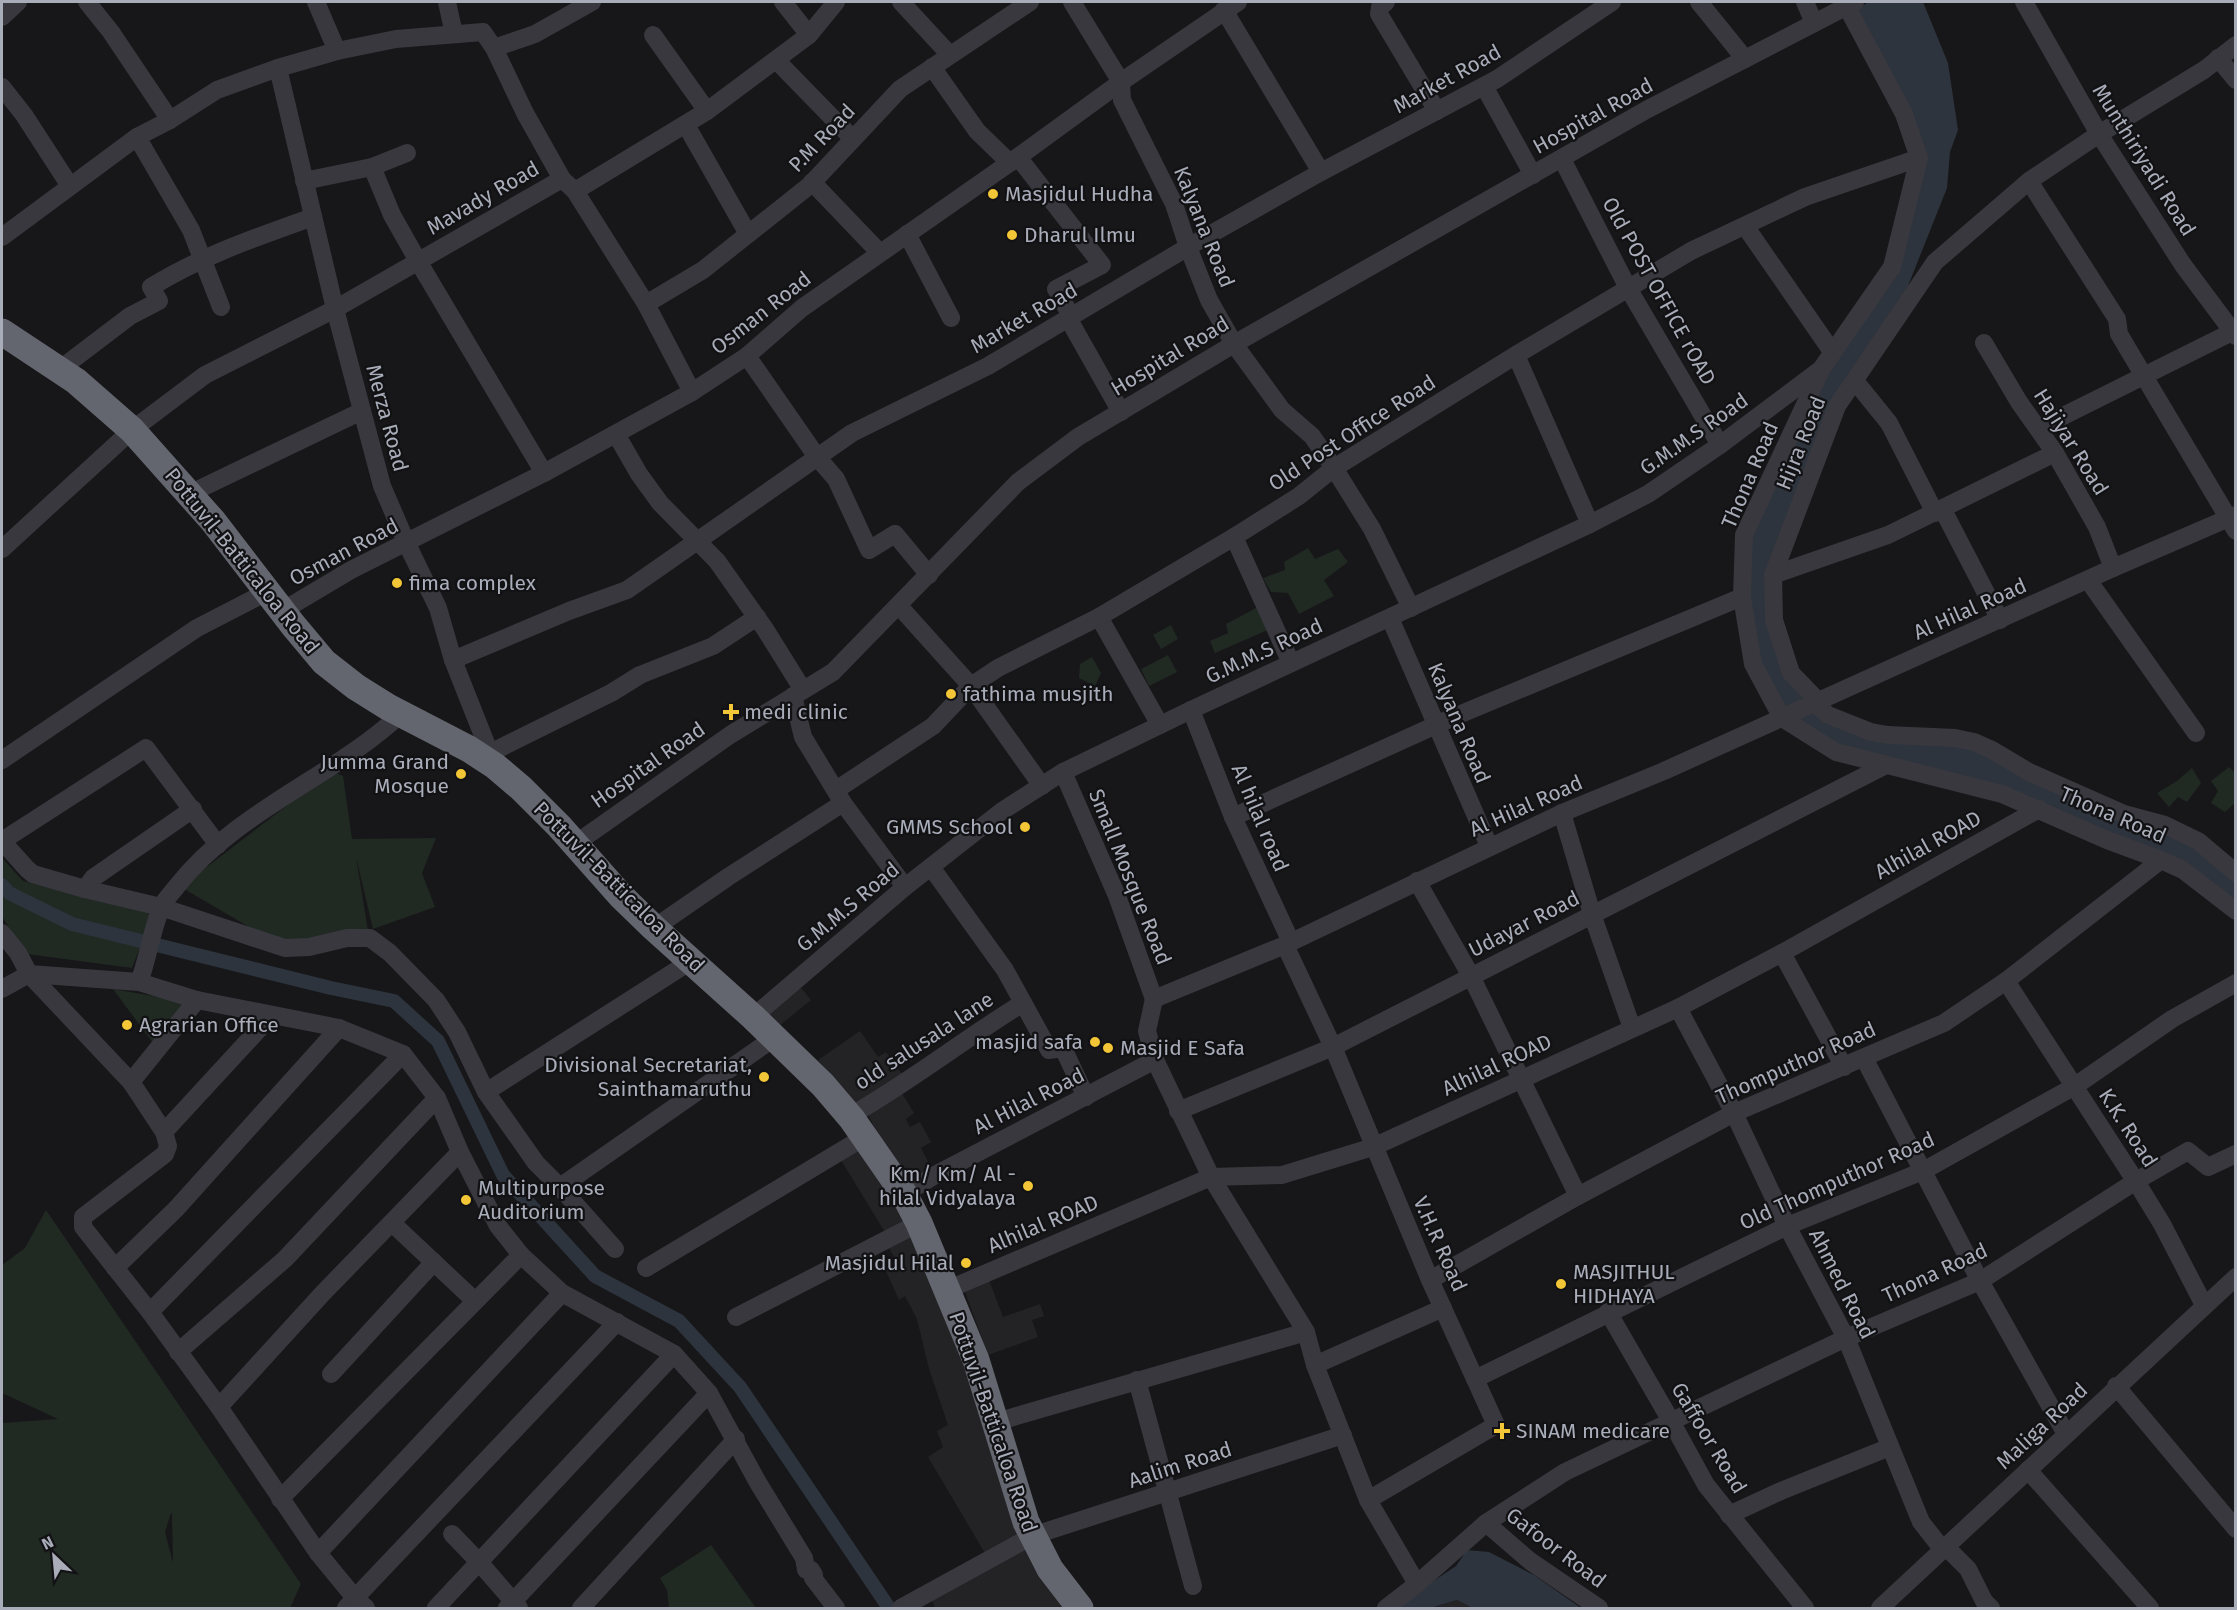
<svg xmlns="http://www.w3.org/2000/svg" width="2237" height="1610" font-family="'Fira Sans',sans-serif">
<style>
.built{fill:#232326}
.green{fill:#212923;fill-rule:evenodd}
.water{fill:#2d343d}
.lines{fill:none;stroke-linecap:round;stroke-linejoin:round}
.canal{stroke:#2d343d;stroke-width:14}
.minor{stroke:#38383e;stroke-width:18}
.highway{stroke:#64666f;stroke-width:27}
.poi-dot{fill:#f2c637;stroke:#121214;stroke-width:2}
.labels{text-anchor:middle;stroke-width:4.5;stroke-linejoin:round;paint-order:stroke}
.street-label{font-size:21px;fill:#a9adb9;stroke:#121214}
.poi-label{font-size:21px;fill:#a9adb9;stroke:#121214;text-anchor:start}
</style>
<rect width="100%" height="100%" fill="#171719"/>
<!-- built -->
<g class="built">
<polygon points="797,983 811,1000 779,1026 765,1009"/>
<polygon points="860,1031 878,1057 886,1052 907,1081 857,1115 818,1060"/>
<polygon points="900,1090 914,1113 906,1119 910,1127 920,1122 931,1142 921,1148 935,1175 907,1190 866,1111"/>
<polygon points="862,1142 911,1222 886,1234 838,1155"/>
<polygon points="915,1230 929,1256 1024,1536 989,1560 928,1457 943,1447 937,1431 948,1425 929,1369 917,1319 905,1296 899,1300 885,1269 897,1263 887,1244"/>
<polygon points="989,1280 1003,1317 1040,1304 1044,1316 1032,1320 1038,1337 988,1355 964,1289"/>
<polygon points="1030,1544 1076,1608 935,1608 932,1600"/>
<polygon points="1457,1600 1473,1608 1430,1608 1438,1606"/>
</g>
<!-- green -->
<g class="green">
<polygon points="1308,548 1315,559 1338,549 1348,562 1324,580 1334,596 1299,614 1288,593 1271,592 1263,578 1285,570 1284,562"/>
<polygon points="1260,606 1270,629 1215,653 1210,641 1228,633 1226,624"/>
<polygon points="1171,625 1178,639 1161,649 1153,635"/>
<polygon points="1168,655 1177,672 1149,686 1141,669"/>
<polygon points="1092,657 1101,673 1095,686 1079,678 1080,664"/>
<polygon points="2229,767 2235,773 2235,803 2225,812 2211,803 2218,791 2211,781"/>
<polygon points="2192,768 2201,783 2187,802 2178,797 2169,807 2157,793 2177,781"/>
<polygon points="332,771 343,776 352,839 436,838 422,873 435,907 373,929 356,857 368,931 285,948 179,886 186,883"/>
<polygon points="2,858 23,881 154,911 132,968 27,954 2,917"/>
<polygon points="113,989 188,1002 153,1043"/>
<path d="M46,1210L301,1584L290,1608H2V1423L58,1419L2,1393V1265L25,1248ZM171,1513H172L173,1563L165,1532Z"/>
<polygon points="711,1545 756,1608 669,1608 667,1590 660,1578"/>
</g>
<!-- water -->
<g class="water">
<polygon points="1869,2 1923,2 1948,63 1958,130 1950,152 1947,188 1906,291 1855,381 1773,575 1791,673 1834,718 1955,738 2162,824 2235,873 2235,911 2182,870 2033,807 1836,752 1779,712 1755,668 1744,539 1822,368 1887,283 1919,158 1855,10"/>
<polygon points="1467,1550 1489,1552 1534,1575 1581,1608 1473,1608 1457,1600 1430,1608 1393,1608 1456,1566"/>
</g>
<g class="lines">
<!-- canal -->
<polyline class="canal" points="2,885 9,893 72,924 331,988 394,1001 438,1041 503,1175 595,1276 679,1321 740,1387 889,1608"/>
<!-- minor -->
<g class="minor">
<polyline points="87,2 111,32 170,120"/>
<polyline points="316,2 337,51"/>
<polyline points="447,2 454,34"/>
<polyline points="783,2 809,35"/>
<polyline points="901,2 950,55"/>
<polyline points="1072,2 1121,82 1122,100 1174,204 1188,247 1209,300 1234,344 1282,410 1312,436 1334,468 1372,529 1411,608"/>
<polyline points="1386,2 1380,7 1379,14 1437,111"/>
<polyline points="1699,2 1745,59"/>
<polyline points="1805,2 1814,23"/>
<polyline points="2024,2 2099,134 2183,265 2236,336"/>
<polyline points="1847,7 1904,114 1919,158 1892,267 1822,368 1744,535 1742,597 1753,664 1782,718 1836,752 2002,794 2107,840 2161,860 2183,870 2236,911"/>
<polyline points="1224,10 1321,172"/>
<polyline points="2,17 18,2"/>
<polyline points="653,35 707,111"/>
<polyline points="494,48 525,113 562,179"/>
<polyline points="2218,58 2236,80"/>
<polyline points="776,60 853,139"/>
<polyline points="932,67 977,131 1010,163"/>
<polyline points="278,68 335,309 382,486 407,544 438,608 453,660 495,766"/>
<polyline points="1484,86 1533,175"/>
<polyline points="2,87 24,115 70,186"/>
<polyline points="686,125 748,234"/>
<polyline points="137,137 191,230 221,307"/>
<polyline points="1018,157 1102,265 1056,289 1071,316"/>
<polyline points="1562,159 1628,288 1720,445"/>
<polyline points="372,167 392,215 418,261 544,473"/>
<polyline points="304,181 372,167 407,153"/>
<polyline points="2029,181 2117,319 2119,334 2236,531"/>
<polyline points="812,182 880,253"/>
<polyline points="575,191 646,304 692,392"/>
<polyline points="1745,226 1833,353"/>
<polyline points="907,234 951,318"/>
<polyline points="2,237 137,137 170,120 217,90 278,68 337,51 396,39 483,32 494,48 535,34 592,2"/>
<polyline points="646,304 703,270 810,185 900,89 1030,2"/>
<polyline points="1068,318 1121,412"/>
<polyline points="1984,343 2019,402 2055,453 2097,527 2113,568"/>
<polyline points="1516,355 1590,524"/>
<polyline points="747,356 817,457 836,479 869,550 895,534 929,575"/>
<path d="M59,370L130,316L159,301L151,287C201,256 257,237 313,217"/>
<polyline points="1855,381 1889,423 1935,513"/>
<polyline points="2039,428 2236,330"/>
<polyline points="616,434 639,474 660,503 717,561 765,629 803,690"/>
<polyline points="189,494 362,411"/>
<polyline points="1943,510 2000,620"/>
<polyline points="1234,537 1291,663"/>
<polyline points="2,549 132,430 205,375 335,309 562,179 575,191 707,111 809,35 836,2"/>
<polyline points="1773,575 1888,535 2055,453"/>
<polyline points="2088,580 2196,733"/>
<polyline points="899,606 971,686 1042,786"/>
<polyline points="282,611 351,570 544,473 692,392 747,356 802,308 1018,157 1121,82 1238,2"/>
<polyline points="1099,617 1160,725"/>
<polyline points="1390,618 1489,846"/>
<polyline points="453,660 569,611 627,590 852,433 988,366 1188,247 1321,172 1497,79 1612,2"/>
<polyline points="793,696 803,737 843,803 905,887"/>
<polyline points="1819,702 1791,673 1774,620 1773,575 1837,406 1935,262 2029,181 2099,134 2204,70 2236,45"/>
<polyline points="1815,703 1828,715 1871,732 1888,735 1955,738 1974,742 1992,750 2029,772 2124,814 2165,825 2198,841 2236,873"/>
<polyline points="1191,710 1233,817 1291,942"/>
<polyline points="490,753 611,693 640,675 713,646 757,617"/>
<polyline points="2,760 197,628 259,596 266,590"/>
<polyline points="1063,772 1117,896 1154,999"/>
<polyline points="836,790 933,726 971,686 998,668 1099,617 1234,537 1299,496 1334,468 1516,355 1691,251 1805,197 1919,158"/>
<polyline points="1562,813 1592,914 1632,1028"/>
<polyline points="1233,817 1456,716 1742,597"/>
<polyline points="2,841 27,869 33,874 85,889 161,907 285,948 309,947 347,938 370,938 390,953 436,1000 457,1032 486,1092 536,1163 560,1187 615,1249"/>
<polyline points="2,841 146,748 218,845"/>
<polyline points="575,844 730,735 833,672 1018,482 1078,437 1234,344 1648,109 1855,2"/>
<polyline points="931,867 1005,970 1049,1050 1063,1048 1086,1097"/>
<polyline points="1417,881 1471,976 1578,1196"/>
<polyline points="85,889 93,878 193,809"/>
<polyline points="654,928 728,877 843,803"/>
<polyline points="2,933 18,953 29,974 2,989"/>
<polyline points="1285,945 1333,1047 1430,1280 1496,1425 1368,1500"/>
<polyline points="1782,953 1844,1067"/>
<polyline points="29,974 139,982 197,1000 339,1028 403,1054 437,1098 460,1152 498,1226 521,1255 562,1293 674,1354 709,1393 757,1481 804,1558 806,1570 811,1570 814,1575 813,1578 836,1608"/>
<polyline points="29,974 131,1082 164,1132 168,1146 165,1154 83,1217 83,1227 150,1312 219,1407 318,1553 355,1598 346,1608"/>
<polyline points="2006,981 2140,1188 2162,1224 2204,1305"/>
<path d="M139,982C148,959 151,932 161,908C164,900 172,893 177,886C236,811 332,778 401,714"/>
<polyline points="1678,1008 1734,1113 1787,1226 1846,1338 1921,1522 1943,1550"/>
<polyline points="753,1017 905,887 1002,811 1063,772 1191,710 1590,524 1648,494 1720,445 1820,370"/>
<polyline points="1864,1058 1980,1281 2066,1434"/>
<polyline points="1155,1060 1211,1177 1306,1332 1315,1365 1368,1500 1417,1584"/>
<polyline points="131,1082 197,1000"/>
<polyline points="486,1092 691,961"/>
<polyline points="1178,1111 1333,1047 1886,765"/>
<path d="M850,1116C910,1082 964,1039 1023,1003"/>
<polyline points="164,1132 272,1015"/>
<polyline points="560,1187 774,1038"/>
<polyline points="904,1194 935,1175 1155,1060 1147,1031 1154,999 1285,945 1562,813 1664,771 2113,568 2236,515"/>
<polyline points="392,1223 475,1301"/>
<polyline points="115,1268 176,1209 339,1028"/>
<polyline points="646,1268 866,1136"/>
<polyline points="1430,1280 1578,1196 1734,1113 1944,1023 2006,981 2161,860"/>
<polyline points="947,1290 1211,1177 1282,1175 1373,1147 1678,1008 1782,953 2039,809"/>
<polyline points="150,1312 403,1054"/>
<polyline points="1608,1312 1671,1421 1706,1485 1805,1608"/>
<polyline points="736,1317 919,1223"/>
<polyline points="178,1352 285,1259 437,1098"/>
<polyline points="1315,1365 1443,1308"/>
<polyline points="331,1374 434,1262"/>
<polyline points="1475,1379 1787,1226 1923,1171 2075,1086 2172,1019 2236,983"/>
<polyline points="1137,1380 1193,1586"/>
<polyline points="2116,1386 2236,1529"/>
<polyline points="219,1407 323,1293 460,1152"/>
<polyline points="996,1422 1306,1332"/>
<polyline points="2028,1470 2150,1608"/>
<polyline points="280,1499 521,1255"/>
<polyline points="1729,1515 1781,1491 1890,1447"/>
<polyline points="1486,1523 1530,1561 1599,1608"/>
<polyline points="452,1534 479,1562 519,1608"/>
<polyline points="1946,1547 1968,1569 1984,1601 1991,1608"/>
<polyline points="318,1553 562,1293"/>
<polyline points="366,1608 355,1598 617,1322"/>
<polyline points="436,1608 674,1354"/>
<polyline points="507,1608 709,1393"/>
<polyline points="581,1608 736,1439"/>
<polyline points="901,1608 1032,1536 1343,1435"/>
<polyline points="1386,1608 1417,1584 1486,1523 1565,1472 1846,1338 1980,1281 2136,1181 2188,1151 2208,1167 2236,1154"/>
<polyline points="1880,1608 2236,1277"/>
</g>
<!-- highway -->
<polyline class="highway" points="2,332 76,381 132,430 213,521 293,625 324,662 356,687 388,707 469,749 495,766 521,788 559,826 621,896 654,928 753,1017 823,1085 852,1119 904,1194 919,1223 976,1360 1026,1522 1050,1569 1080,1608"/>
</g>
<!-- markers -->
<g class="poi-dot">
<circle cx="993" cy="194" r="6"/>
<circle cx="1012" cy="235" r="6"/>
<circle cx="397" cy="583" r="6"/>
<circle cx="951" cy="694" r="6"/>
<path d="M728 703h6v6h6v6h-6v6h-6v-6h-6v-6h6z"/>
<circle cx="461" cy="774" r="6"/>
<circle cx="1025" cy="827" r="6"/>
<circle cx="127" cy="1025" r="6"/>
<circle cx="1095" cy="1042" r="6"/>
<circle cx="1108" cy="1048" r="6"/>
<circle cx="764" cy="1077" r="6"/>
<circle cx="1028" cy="1186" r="6"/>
<circle cx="466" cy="1200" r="6"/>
<circle cx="966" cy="1263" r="6"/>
<circle cx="1561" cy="1284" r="6"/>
<path d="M1499 1422h6v6h6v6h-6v6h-6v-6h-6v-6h6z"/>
</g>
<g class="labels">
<!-- street labels -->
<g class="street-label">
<text transform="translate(1447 79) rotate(-29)" y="7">Market Road</text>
<text transform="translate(1593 116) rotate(-29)" y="7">Hospital Road</text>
<text transform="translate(822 138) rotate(-46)" y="7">P.M Road</text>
<text transform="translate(2144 160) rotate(58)" y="7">Munthiriyadi Road</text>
<text transform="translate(483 198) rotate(-30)" y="7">Mavady Road</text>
<text transform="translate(1204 227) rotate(68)" y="7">Kalyana Road</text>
<text transform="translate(1659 291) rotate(61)" y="7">Old POST OFFICE rOAD</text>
<text transform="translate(761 313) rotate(-38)" y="7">Osman Road</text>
<text transform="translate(1024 318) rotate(-30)" y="7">Market Road</text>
<text transform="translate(1170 356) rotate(-31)" y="7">Hospital Road</text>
<text transform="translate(387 418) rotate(75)" y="7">Merza Road</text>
<text transform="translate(1352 433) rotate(-33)" y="7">Old Post Office Road</text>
<text transform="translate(1694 434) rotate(-35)" y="7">G.M.M.S Road</text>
<text transform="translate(2071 442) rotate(58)" y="7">Hajiyar Road</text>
<text transform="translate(1801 443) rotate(-68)" y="7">Hijra Road</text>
<text transform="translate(1750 475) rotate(-67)" y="7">Thona Road</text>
<text transform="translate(344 552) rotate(-28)" y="7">Osman Road</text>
<text transform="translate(242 561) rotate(51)" y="7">Pottuvil-Batticaloa Road</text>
<text transform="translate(1970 609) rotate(-24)" y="7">Al Hilal Road</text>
<text transform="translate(1264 651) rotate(-25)" y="7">G.M.M.S Road</text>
<text transform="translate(1459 723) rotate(67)" y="7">Kalyana Road</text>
<text transform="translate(648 765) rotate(-35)" y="7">Hospital Road</text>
<text transform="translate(1526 806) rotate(-24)" y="7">Al Hilal Road</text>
<text transform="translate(2113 815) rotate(23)" y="7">Thona Road</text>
<text transform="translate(1260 818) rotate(67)" y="7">Al hilal road</text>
<text transform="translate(1928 845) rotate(-29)" y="7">Alhilal ROAD</text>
<text transform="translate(1130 877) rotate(68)" y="7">Small Mosque Road</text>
<text transform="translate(619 887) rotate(45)" y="7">Pottuvil-Batticaloa Road</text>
<text transform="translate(848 907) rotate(-40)" y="7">G.M.M.S Road</text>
<text transform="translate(1524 924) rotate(-27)" y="7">Udayar Road</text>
<text transform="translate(924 1041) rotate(-33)" y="7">old salusala lane</text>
<text transform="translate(1796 1063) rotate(-24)" y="7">Thomputhor Road</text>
<text transform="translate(1497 1065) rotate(-25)" y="7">Alhilal ROAD</text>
<text transform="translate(1029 1101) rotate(-27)" y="7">Al Hilal Road</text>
<text transform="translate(2128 1128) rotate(57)" y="7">K.K. Road</text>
<text transform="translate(1837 1181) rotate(-24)" y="7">Old Thomputhor Road</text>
<text transform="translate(1043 1224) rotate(-23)" y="7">Alhilal ROAD</text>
<text transform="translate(1440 1244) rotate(66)" y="7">V.H.R Road</text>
<text transform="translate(1935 1273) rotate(-25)" y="7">Thona Road</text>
<text transform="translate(1842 1284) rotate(63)" y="7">Ahmed Road</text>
<text transform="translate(993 1422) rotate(71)" y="7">Pottuvil-Batticaloa Road</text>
<text transform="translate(2042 1426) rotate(-43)" y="7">Maliga Road</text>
<text transform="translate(1709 1438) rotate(59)" y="7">Gaffoor Road</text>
<text transform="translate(1180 1465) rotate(-18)" y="7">Aalim Road</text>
<text transform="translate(1556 1548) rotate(37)" y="7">Gafoor Road</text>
</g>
<!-- poi labels -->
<g class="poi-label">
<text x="1005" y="201">Masjidul Hudha</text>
<text x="1024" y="242">Dharul Ilmu</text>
<text x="409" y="590">fima complex</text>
<text x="963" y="701">fathima musjith</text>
<text x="744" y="719">medi clinic</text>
<text x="449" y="769" text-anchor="end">Jumma Grand<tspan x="449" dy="24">Mosque</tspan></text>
<text x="1013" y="834" text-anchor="end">GMMS School</text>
<text x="139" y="1032">Agrarian Office</text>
<text x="1083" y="1049" text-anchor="end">masjid safa</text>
<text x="1120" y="1055">Masjid E Safa</text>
<text x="752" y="1072" text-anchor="end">Divisional Secretariat,<tspan x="752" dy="24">Sainthamaruthu</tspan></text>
<text x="1016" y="1181" text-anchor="end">Km/ Km/ Al -<tspan x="1016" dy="24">hilal Vidyalaya</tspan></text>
<text x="478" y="1195">Multipurpose<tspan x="478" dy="24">Auditorium</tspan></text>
<text x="954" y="1270" text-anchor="end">Masjidul Hilal</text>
<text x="1573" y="1279">MASJITHUL<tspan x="1573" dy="24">HIDHAYA</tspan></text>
<text x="1516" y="1438">SINAM medicare</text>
</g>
</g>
<!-- border -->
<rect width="2237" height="1610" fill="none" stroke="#a9adb9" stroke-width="6"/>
<!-- north arrow -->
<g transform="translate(54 1556) rotate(334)" stroke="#121214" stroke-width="4.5" paint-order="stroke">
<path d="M0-4.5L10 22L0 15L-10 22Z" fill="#a9adb9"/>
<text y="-9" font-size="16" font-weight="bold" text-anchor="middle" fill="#a9adb9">N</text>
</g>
</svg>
